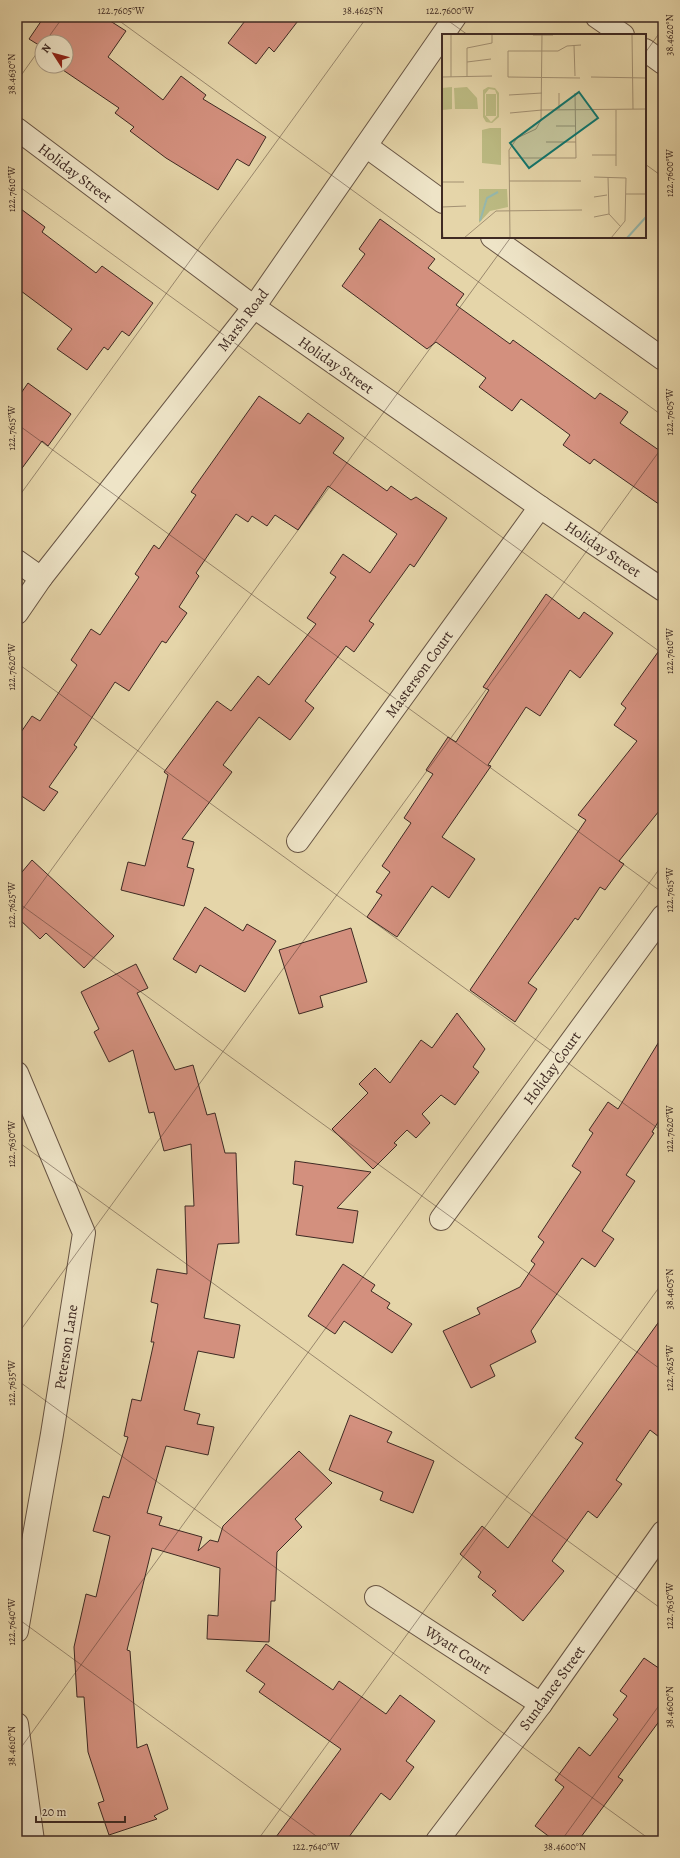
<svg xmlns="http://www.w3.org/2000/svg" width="680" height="1858" font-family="Alegreya,serif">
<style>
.building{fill:#d3907e;stroke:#3f2a23}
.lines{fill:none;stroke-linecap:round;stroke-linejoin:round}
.minor-casing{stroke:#685544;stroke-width:24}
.minor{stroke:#eee4c7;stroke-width:22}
.ticks{fill:none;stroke:#3f2a23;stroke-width:1;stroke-opacity:0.45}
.labels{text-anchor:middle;stroke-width:4;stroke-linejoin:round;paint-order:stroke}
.street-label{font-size:15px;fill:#3f2a23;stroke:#eee4c7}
.inset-river{fill:none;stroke:#96b8ad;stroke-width:2}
.inset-road{fill:none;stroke:#a39173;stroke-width:1}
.view{fill:#0f766e;fill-opacity:0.15;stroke:#0f766e;stroke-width:2}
.inset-edge{fill:none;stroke:#3f2a23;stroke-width:2}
.neatline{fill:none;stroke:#3f2a23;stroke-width:1.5}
.ticks-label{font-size:10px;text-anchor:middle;fill:#3f2a23}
</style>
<rect width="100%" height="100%" fill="#e5d5a9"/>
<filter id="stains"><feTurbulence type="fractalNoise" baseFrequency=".005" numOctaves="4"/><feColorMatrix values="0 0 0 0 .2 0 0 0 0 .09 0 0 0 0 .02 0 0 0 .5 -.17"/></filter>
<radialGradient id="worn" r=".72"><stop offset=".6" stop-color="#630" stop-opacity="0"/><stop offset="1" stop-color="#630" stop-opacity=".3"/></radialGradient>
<!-- building -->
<g class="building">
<polygon points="44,17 104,17 126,31 108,57 163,100 181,76 206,95 203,99 266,137 249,166 237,159 218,190 166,158 130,131 134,127 115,113 119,108 60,68 61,66 66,66 66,42 42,42 42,47 29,39"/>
<polygon points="248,17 301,17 274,52 269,47 256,64 228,43"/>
<polygon points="17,206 45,227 42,232 96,273 102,266 153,303 129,336 122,331 108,350 104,347 87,370 57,349 72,329 17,288"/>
<polygon points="380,219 435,259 428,268 464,294 456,305 510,344 513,340 595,399 600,393 628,412 620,423 663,453 663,507 594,459 590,464 563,445 570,435 521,399 512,411 479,387 486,378 436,342 427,349 342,286 365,254 359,249"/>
<polygon points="28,383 71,414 48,446 42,441 17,475 17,399"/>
<polygon points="259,396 300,424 308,413 344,438 333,453 387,491 391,486 411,500 416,497 447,518 414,567 410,564 369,621 374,624 354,652 346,646 305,701 314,708 290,740 259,717 223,765 232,772 182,839 194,842 187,867 194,869 184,906 121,890 128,862 145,866 168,775 164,772 217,701 231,711 258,676 269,685 316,624 307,618 336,577 330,573 343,554 370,573 397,534 328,486 298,530 275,515 267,526 252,516 248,522 236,514 196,573 199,576 179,607 187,613 166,643 162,641 129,691 115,682 74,745 77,747 49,787 58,792 44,811 17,793 17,738 32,716 40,721 77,665 71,660 91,629 100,635 139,577 135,574 154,545 159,549 196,495 191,492"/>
<polygon points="546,594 579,619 584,612 613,633 580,678 570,670 540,716 526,707 488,765 491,766 442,837 475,859 449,898 432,886 397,937 367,917 382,895 376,892 390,872 382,866 411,823 404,818 433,774 426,770 448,737 456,742 489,690 483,687"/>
<polygon points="663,645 663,806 619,861 624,864 605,890 600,887 578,920 575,918 528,983 537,989 515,1022 470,990 586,820 578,815 637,741 614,725 626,708 621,704"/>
<polygon points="32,860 114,936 84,968 46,933 40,939 17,917 17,878"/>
<polygon points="205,907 243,931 247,924 276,941 245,992 200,965 196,973 173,959"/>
<polygon points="351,928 367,982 320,996 323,1007 299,1014 279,950"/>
<polygon points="136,964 148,988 137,993 175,1070 193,1065 207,1115 215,1113 225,1153 236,1153 239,1243 218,1244 204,1318 240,1325 234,1358 198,1351 184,1410 200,1414 197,1424 214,1427 208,1455 166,1446 147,1513 162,1517 159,1525 202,1537 198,1551 210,1540 218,1542 223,1526 299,1451 332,1483 295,1519 302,1527 277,1552 275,1601 271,1601 269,1642 207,1639 208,1615 218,1616 220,1568 152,1548 127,1650 130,1651 137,1748 147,1744 168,1809 154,1816 157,1819 109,1835 98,1803 104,1801 88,1752 84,1697 77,1697 74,1647 86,1594 96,1597 110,1536 93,1531 103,1496 109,1498 128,1437 124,1436 132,1399 141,1401 154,1342 151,1342 158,1304 151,1302 157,1269 187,1274 185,1206 194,1206 191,1144 164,1151 154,1112 149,1113 133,1050 109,1062 94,1032 99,1029 81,992"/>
<polygon points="457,1013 485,1049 473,1067 479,1072 455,1105 441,1095 422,1114 430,1123 416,1138 407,1130 394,1143 397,1145 373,1169 332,1129 368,1093 359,1084 375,1068 390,1083 421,1040 432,1048"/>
<polygon points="663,1035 663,1114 652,1132 654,1133 626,1175 635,1181 602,1231 614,1239 595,1267 582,1258 531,1331 536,1342 490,1365 495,1376 471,1388 443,1331 480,1314 477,1308 520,1287 535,1264 531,1261 544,1242 538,1237 581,1172 572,1166 593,1133 589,1130 608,1102 618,1109"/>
<polygon points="295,1161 371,1172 337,1208 358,1211 353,1243 296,1235 303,1186 293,1184"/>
<polygon points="343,1264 375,1285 371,1291 390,1303 387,1308 412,1324 392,1353 344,1321 335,1334 308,1316"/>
<polygon points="663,1316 663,1440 650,1430 616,1480 622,1484 597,1518 588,1511 552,1561 564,1571 523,1621 492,1595 496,1591 478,1577 481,1572 460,1554 482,1526 508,1548 583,1443 575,1438"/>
<polygon points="350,1415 392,1432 387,1442 434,1461 413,1513 380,1500 383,1492 329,1470"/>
<polygon points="266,1644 333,1690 339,1681 386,1714 400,1695 435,1721 406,1761 414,1767 390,1800 381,1793 346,1841 273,1841 341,1749 259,1692 265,1684 246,1671"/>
<polygon points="644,1658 663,1671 663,1716 618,1777 623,1780 578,1841 555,1841 535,1826 564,1787 555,1780 579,1747 590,1756 618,1719 613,1715 627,1696 620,1691"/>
</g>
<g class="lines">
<!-- minor casing -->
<g class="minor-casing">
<g id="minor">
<polyline points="597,17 623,35"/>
<polyline points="645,50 663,63"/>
<polyline points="17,129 254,307 540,507 663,590"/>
<polyline points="366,146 443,202"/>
<polyline points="492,237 663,359"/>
<polyline points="17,561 41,578"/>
<polyline points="17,613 41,578 254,307 455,17"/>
<polyline points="298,841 540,507"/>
<polyline points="17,1073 84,1233 52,1434 17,1631"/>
<polyline points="441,1219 663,916"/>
<polyline points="376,1597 541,1704"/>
<polyline points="17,1724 33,1841"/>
<polyline points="437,1841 541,1704 663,1532"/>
</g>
</g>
<!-- minor -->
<use href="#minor" class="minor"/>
</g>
<!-- ticks -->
<path class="ticks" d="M114,17L663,416M443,17L468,35M45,42L63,17M645,53L663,28M17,81L42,46M645,164L663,177M17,185L663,654M17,424L663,893M17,499L367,17M17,663L663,1132M17,902L663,1371M17,917L511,237M17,1141L663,1610M17,1335L663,446M17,1380L652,1841M17,1618L323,1841M17,1753L663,864M257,1841L663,1282M561,1841L663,1700"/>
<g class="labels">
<!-- street labels -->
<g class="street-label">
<text transform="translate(75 173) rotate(37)" y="5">Holiday Street</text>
<text transform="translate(243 320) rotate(-53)" y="5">Marsh Road</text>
<text transform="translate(336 365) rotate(35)" y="5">Holiday Street</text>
<text transform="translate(603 549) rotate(34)" y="5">Holiday Street</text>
<text transform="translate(419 674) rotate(-54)" y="5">Masterson Court</text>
<text transform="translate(552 1068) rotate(-54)" y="5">Holiday Court</text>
<text transform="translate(66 1347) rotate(-81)" y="5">Peterson Lane</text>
<text transform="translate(458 1650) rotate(33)" y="5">Wyatt Court</text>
<text transform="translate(552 1688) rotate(-54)" y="5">Sundance Street</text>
</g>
</g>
<!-- overview -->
<g transform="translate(442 34)">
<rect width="204" height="204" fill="#e5d5a9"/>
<path d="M10,53V75L0,76V54ZM25,53L35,64L36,75H13L12,54ZM46,53L53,54L57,59V83L50,89L44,88L41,83V56ZM47,55L53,56L55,61V82L49,88L43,81V60ZM44,60H54V82H44ZM48,94H59V131L40,129V96ZM37,155H65L66,173L48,177L37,189Z" fill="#bcbb83" fill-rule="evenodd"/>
<path class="inset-river" d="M38,187L45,164L56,158M185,204L204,183"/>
<path class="inset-road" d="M9,0V43M190,0L191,75M91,1H111M132,11L133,42M25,28L49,25M0,43L50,42M25,43V14L50,9V0M149,43L204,44M138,44L66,43V17H116L125,12L139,11M117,59V75M67,61L100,59M174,76V132M68,79L100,76L204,75M114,92H133M104,108H134M150,121H174M67,124H134L133,59M152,143L184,144L183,187L169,204M166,143L167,180L179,193M67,147H139M0,148H22M184,160H204M152,163L165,161M0,173L24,172M152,183L167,180M0,190L1,204M22,204L54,177L140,176M68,204L67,116L75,104L94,95L99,86L100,0"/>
<path class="view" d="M137,58L156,84L87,134L68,109Z"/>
<rect width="204" height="204" class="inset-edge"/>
</g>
<!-- margin -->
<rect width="680" height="1858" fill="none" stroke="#e5d5a9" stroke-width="44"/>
<!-- north arrow -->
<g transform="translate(54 54) rotate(306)"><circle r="19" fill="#eee4c7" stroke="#a89a85"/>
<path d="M0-3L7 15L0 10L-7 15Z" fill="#8f2418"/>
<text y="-6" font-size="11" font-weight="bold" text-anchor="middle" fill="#3f2a23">N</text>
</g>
<!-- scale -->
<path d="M36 1816v6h89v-6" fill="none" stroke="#3f2a23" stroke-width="2"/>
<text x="42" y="1816" font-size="12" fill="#3f2a23" stroke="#eee4c7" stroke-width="3" paint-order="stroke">20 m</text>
<rect x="22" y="22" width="636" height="1814" class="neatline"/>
<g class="ticks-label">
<text x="121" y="14">122.7605°W</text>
<text x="363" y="14">38.4625°N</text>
<text x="450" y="14">122.7600°W</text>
<text transform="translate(669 35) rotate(-90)" y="4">38.4620°N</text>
<text transform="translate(11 74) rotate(-90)" y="4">38.4630°N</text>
<text transform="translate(669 173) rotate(-90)" y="4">122.7600°W</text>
<text transform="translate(11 189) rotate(-90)" y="4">122.7610°W</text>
<text transform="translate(669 412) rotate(-90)" y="4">122.7605°W</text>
<text transform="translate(11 428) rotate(-90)" y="4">122.7615°W</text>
<text transform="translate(669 651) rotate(-90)" y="4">122.7610°W</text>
<text transform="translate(11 667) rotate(-90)" y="4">122.7620°W</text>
<text transform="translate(669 890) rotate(-90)" y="4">122.7615°W</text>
<text transform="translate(11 905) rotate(-90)" y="4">122.7625°W</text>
<text transform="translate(669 1129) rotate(-90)" y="4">122.7620°W</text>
<text transform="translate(11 1144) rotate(-90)" y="4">122.7630°W</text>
<text transform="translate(669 1289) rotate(-90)" y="4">38.4605°N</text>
<text transform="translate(669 1368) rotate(-90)" y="4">122.7625°W</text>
<text transform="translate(11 1383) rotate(-90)" y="4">122.7635°W</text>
<text transform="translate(669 1606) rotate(-90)" y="4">122.7630°W</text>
<text transform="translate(11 1622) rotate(-90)" y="4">122.7640°W</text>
<text transform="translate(669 1707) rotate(-90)" y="4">38.4600°N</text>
<text transform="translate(11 1746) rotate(-90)" y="4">38.4610°N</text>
<text x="316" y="1850">122.7640°W</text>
<text x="565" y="1850">38.4600°N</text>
</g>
<rect width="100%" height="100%" filter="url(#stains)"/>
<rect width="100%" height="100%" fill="url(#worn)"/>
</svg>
